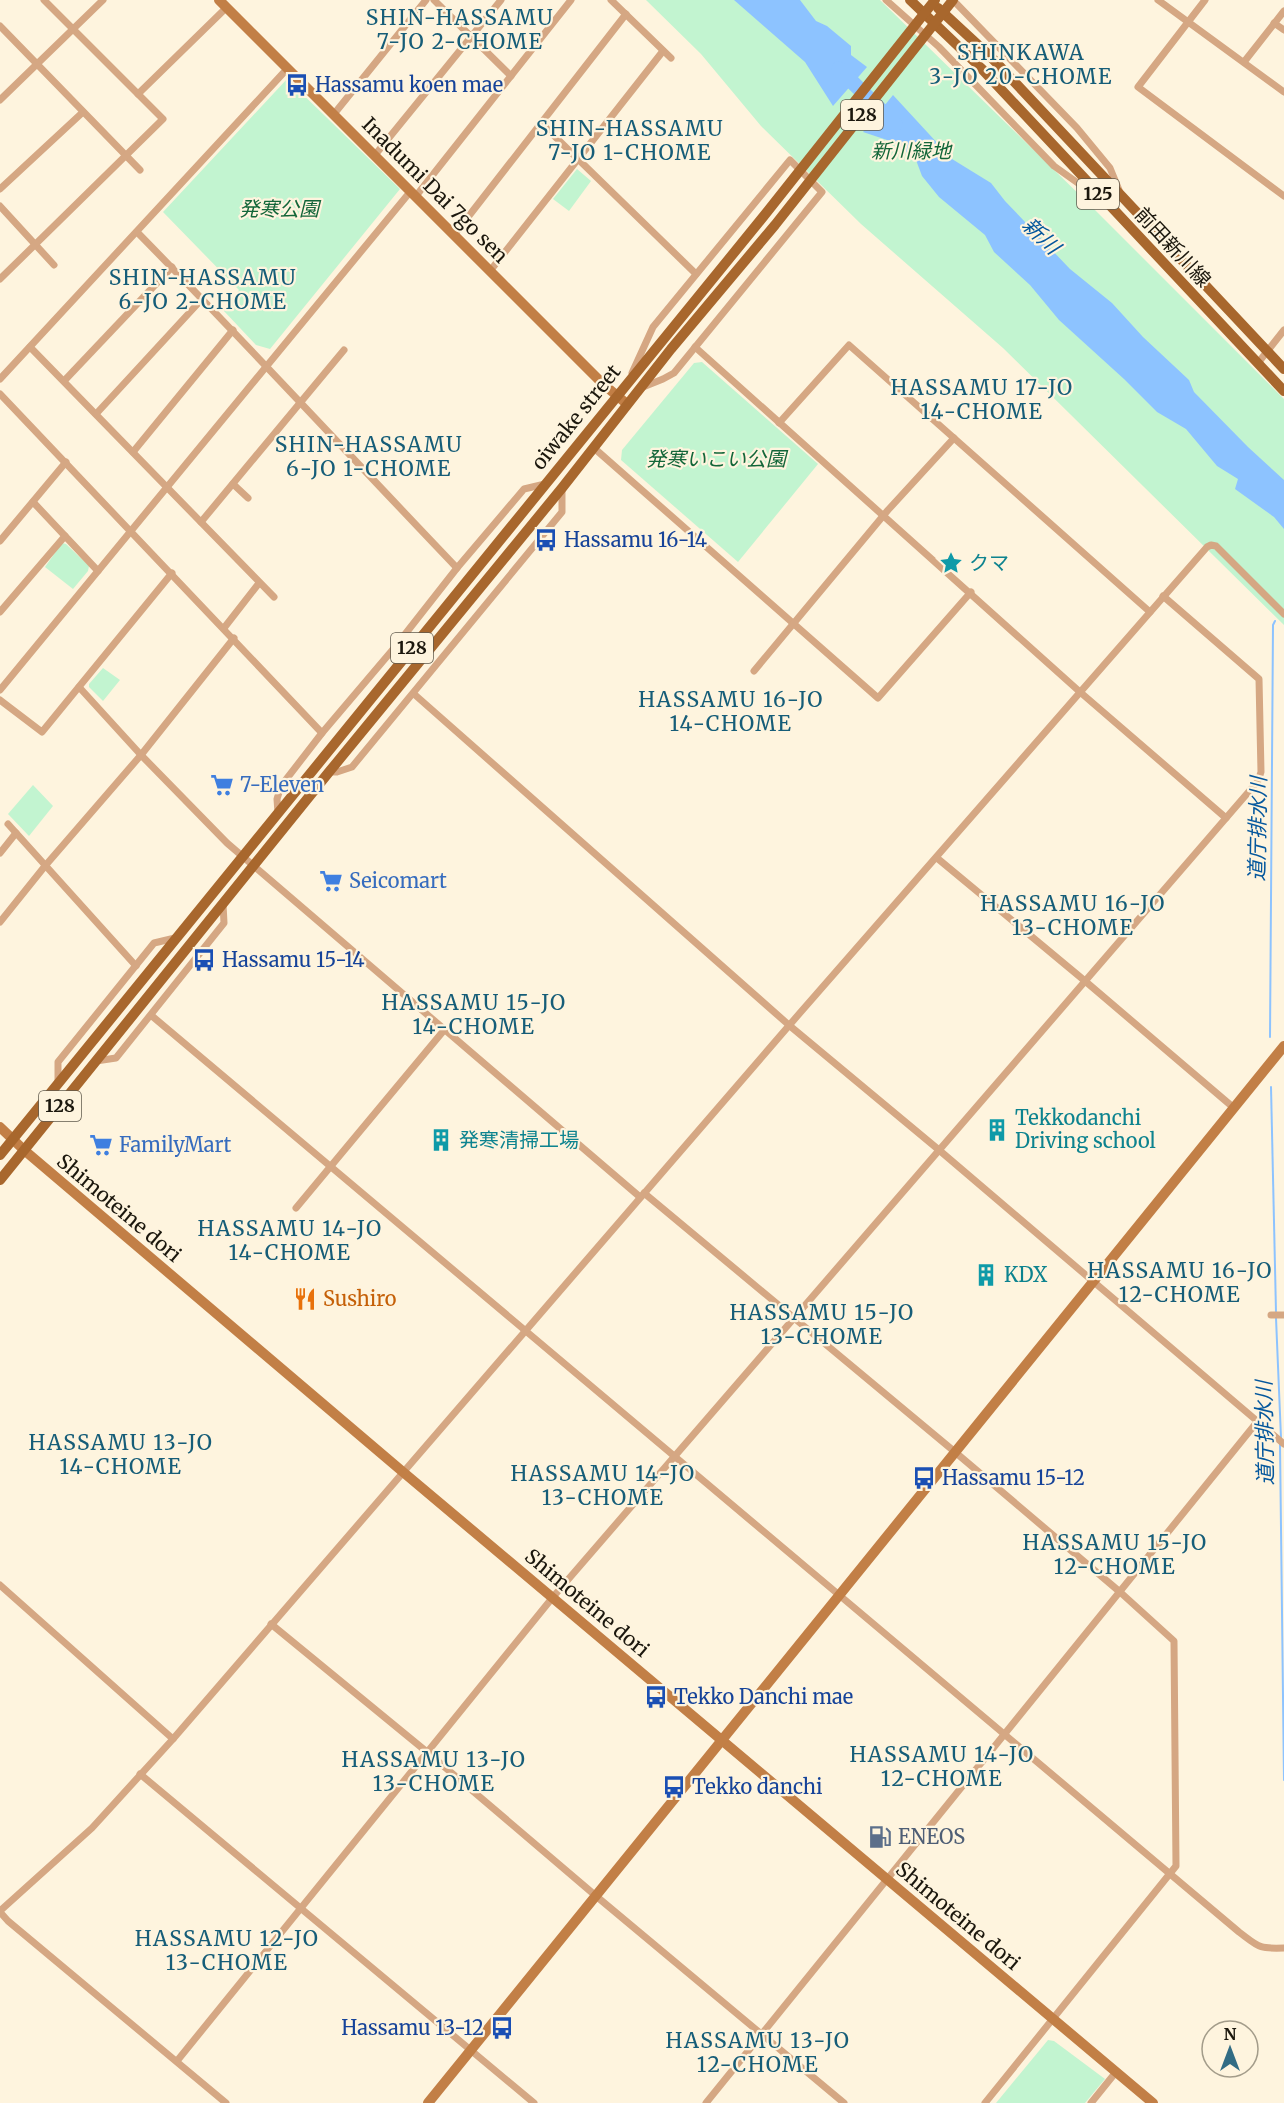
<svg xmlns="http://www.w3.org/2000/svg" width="1284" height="2103" font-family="Merriweather,'Noto Sans JP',serif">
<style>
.green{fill:#c2f4d0}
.water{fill:#8dc3ff}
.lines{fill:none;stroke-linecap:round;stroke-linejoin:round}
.stream{stroke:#8dc3ff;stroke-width:2}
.river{stroke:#8dc3ff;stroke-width:15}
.street{stroke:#d5a783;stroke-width:7}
.secondary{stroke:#c27f46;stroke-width:10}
.primary{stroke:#a8672d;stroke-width:10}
.labels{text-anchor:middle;stroke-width:4.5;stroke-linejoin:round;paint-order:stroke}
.shield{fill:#fef4de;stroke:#5f594c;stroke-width:1.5}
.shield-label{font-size:18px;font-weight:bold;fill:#1b170d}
.transit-label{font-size:20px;fill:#164399;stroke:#fef4de;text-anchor:start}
.park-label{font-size:20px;font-style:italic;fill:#136639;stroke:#fef4de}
.street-label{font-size:20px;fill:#1b170d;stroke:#fef4de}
.culture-label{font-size:20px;fill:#0d838f;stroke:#fef4de;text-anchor:start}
.shop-label{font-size:20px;fill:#366cbe;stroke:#fef4de;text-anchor:start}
.food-label{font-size:20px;fill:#c56008;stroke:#fef4de;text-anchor:start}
.service-label{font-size:20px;fill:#4e5e75;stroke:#fef4de;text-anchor:start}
.neighbourhood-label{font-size:21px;letter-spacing:1.5px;fill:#165d78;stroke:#fef4de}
.water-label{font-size:21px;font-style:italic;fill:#04579d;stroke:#fef4de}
</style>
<rect width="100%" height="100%" fill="#fef4de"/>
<!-- green -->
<g class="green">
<polygon points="646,0 880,0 1088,203 1284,399 1284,625 1003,348 861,224 761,126 701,54"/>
<polygon points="287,79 400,189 270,349 256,345 223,310 239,290 163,212"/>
<polygon points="577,169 591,181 569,211 553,199"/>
<polygon points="702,362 818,464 738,562 621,460 622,450 694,363"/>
<polygon points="62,543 66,544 89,566 88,571 73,589 45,567"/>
<polygon points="103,668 120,680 103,701 89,687 89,684"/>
<polygon points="33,785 53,806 29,836 8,814"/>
<polygon points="1048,2040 1054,2041 1105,2079 1085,2103 996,2103"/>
</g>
<!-- water -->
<g class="water">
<polygon points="734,0 800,0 816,21 827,26 851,46 851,55 867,67 833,106 805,62"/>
<polygon points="893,95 952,159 991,183 1005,201 1070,269 1112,303 1143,337 1189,380 1194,392 1248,447 1284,480 1284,529 1274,517 1235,489 1238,479 1217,466 1186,429 1157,412 1124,379 1059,320 1030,285 994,252 985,235 939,197 922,176 916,160 893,142 863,132"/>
</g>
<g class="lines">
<!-- stream -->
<g class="stream">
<polyline points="1270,1037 1273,625 1275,621"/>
<polyline points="1271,1087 1276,1312"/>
<polyline points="1276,1318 1281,1438"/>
<polyline points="1280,1444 1284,1780"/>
</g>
<!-- river -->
<polyline class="river" points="839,69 895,124"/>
<!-- street -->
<g class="street">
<polyline points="434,0 511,76"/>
<polyline points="611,0 671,58"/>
<polyline points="886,0 939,47 1054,166 1096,196"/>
<polyline points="953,0 1077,128 1110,168 1119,190"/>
<polyline points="1158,0 1284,92"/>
<polyline points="1205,0 1138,87 1284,196"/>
<polyline points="1274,23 1284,30"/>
<polyline points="0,26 140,170"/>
<polyline points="1244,62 1284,11"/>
<polyline points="138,94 226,8"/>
<polyline points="0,100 103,0"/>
<polyline points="334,114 426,0"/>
<polyline points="541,123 696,274"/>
<polyline points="375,155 501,0"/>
<polyline points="0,189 83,112"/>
<polyline points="416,196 571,0"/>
<polyline points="0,206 54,265"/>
<path d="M137,232C245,342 350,456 457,568"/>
<polyline points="454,235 626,14"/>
<polyline points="490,271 663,51"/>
<polyline points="0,279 163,119 44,0"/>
<polyline points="30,347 274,597"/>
<polyline points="695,347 1080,692 1226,818"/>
<polyline points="1258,363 1284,330"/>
<polyline points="632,373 653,327 790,160 822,192 674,373 663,379 643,387"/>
<polyline points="0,379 287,69"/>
<polyline points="64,381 172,267"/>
<polyline points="0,394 322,733"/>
<polyline points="96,414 202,299"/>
<polyline points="779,423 849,345 1150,612"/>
<polyline points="594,448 878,698 971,592"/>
<polyline points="133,452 233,330"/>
<polyline points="233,484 248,498"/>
<polyline points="33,502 98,571"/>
<polyline points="201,522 344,350"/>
<polyline points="0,541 66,462"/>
<polyline points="0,612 65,536"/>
<polyline points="224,628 259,583"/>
<polyline points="754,671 888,510 954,438"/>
<polyline points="79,687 141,755 227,843 640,1197"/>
<polyline points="0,690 410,192"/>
<polyline points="414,694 790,1026 939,1150 1284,1444"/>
<polyline points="0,700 42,732 172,573"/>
<polyline points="329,772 337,772 352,767 562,512 562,488"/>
<polyline points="278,813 277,799 281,786 322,733 395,647 457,568 524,489 545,484"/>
<polyline points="8,824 136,966"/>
<polyline points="0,853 16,833"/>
<polyline points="937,858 1085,981 1234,1108"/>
<polyline points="0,922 45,866 141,755 234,638"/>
<path d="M152,1016L1239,1932C1259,1947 1258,1949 1284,1948"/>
<polyline points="96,1061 116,1058 224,923 223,904"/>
<polyline points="58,1083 58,1062 154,943 175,938"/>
<polyline points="644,1193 955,1452 1120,1592 1174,1641 1176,1866 985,2103"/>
<polyline points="296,1208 445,1029"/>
<polyline points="1271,1315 1284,1315"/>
<polyline points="0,1585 173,1739"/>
<polyline points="271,1624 427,1752 596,1896 844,2103"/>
<polyline points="140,1774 534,2103"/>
<polyline points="0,1911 92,1828 173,1739 799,1014 1207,547 1211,545 1216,546 1284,614"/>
<polyline points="0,1912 8,1921 226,2103"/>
<polyline points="177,2061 553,1597 1258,781 1261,772 1259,679 1163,596"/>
<polyline points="706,2103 1257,1422"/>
<polyline points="1091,2103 1116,2072"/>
</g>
<!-- secondary -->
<g class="secondary">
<polyline points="219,0 603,384 627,404"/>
<polyline points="0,1127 24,1150 403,1472 1153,2103"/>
<polyline points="428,2103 1284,1046"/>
</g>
<!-- primary -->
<g class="primary">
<polyline points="910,0 981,68 1284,391"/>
<polyline points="938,8 991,57 1284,369"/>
<polyline points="0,1155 763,217 935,0"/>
<polyline points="0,1180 329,772 562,488 671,349 775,225 953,0"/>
</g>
</g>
<!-- icons -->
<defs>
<g id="bus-bare" transform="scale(1.8)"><path d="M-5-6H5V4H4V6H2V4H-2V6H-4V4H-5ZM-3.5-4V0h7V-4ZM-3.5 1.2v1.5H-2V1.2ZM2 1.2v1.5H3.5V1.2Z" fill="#1a4fb4" stroke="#fef4de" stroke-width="2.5" paint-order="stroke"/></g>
<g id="sight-bare" transform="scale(1.8)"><path d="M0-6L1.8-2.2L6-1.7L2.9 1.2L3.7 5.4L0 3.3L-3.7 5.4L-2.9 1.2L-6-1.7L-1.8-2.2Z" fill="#0f9aa8" stroke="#fef4de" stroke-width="2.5" paint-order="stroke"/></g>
<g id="supermarket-bare" transform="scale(1.8)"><path d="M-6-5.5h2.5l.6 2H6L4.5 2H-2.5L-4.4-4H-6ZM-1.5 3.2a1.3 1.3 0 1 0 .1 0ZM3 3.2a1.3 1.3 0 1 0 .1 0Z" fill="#3f7fe0" stroke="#fef4de" stroke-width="2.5" paint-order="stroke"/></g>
<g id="building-bare" transform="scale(1.8)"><path d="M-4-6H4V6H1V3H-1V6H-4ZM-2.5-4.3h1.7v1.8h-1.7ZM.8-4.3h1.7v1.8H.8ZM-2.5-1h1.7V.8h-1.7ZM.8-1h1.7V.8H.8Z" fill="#0f9aa8" stroke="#fef4de" stroke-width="2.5" paint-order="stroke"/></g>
<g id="restaurant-bare" transform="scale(1.8)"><path d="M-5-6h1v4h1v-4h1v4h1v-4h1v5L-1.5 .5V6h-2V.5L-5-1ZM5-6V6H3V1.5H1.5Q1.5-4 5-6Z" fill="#e8710a" stroke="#fef4de" stroke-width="2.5" paint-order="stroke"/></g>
<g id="fuel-bare" transform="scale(1.8)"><path d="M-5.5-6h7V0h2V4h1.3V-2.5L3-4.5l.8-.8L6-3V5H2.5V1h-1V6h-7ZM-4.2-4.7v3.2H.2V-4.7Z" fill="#5c6f8a" stroke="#fef4de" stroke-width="2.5" paint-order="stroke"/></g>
</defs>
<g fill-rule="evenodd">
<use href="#bus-bare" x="297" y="85"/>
<use href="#bus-bare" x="546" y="540"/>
<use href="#sight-bare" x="951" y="563"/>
<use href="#supermarket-bare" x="222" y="785"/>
<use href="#supermarket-bare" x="331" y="881"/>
<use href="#bus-bare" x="204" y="960"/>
<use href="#building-bare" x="997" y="1130"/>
<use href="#building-bare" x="441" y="1140"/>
<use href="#supermarket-bare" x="101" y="1145"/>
<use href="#building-bare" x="986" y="1275"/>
<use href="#restaurant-bare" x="305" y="1299"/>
<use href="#bus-bare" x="924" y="1478"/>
<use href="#bus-bare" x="656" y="1697"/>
<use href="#bus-bare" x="674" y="1787"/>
<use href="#fuel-bare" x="880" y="1837"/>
<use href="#bus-bare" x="502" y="2028"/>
</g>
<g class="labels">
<!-- shield labels -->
<g class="shield">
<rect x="841" y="100" width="42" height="30" rx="4.5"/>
<rect x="1077" y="179" width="42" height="30" rx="4.5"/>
<rect x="391" y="633" width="42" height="30" rx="4.5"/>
<rect x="39" y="1091" width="42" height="30" rx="4.5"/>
</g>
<g class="shield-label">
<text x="862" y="121">128</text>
<text x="1098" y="200">125</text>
<text x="412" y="654">128</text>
<text x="60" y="1112">128</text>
</g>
<!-- transit labels -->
<g class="transit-label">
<text x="315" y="92">Hassamu koen mae</text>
<text x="564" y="547">Hassamu 16-14</text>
<text x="222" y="967">Hassamu 15-14</text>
<text x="942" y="1485">Hassamu 15-12</text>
<text x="674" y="1704">Tekko Danchi mae</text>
<text x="692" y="1794">Tekko danchi</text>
<text x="484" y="2035" text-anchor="end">Hassamu 13-12</text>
</g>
<!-- park labels -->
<g class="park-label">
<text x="911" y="158">新川緑地</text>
<text x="279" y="216">発寒公園</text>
<text x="716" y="466">発寒いこい公園</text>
</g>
<!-- street labels -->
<g class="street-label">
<text transform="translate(435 190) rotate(45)" y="7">Inadumi Dai 7go sen</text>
<text transform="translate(1173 247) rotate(47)" y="7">前田新川線</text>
<text transform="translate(576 417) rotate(-51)" y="7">oiwake street</text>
<text transform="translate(119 1208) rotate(40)" y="7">Shimoteine dori</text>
<text transform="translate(587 1603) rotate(40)" y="7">Shimoteine dori</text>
<text transform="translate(958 1916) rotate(40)" y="7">Shimoteine dori</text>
</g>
<!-- culture labels -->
<g class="culture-label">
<text x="969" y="570">クマ</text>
<text x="1015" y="1125">Tekkodanchi<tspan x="1015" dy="23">Driving school</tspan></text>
<text x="459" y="1147">発寒清掃工場</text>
<text x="1004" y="1282">KDX</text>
</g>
<!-- shop labels -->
<g class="shop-label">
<text x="240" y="792">7-Eleven</text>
<text x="349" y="888">Seicomart</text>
<text x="119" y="1152">FamilyMart</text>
</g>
<!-- food labels -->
<g class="food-label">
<text x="323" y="1306">Sushiro</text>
</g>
<!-- service labels -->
<g class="service-label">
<text x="898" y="1844">ENEOS</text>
</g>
<!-- neighbourhood labels -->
<g class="neighbourhood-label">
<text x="460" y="25">SHIN-HASSAMU<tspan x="460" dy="24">7-JO 2-CHOME</tspan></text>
<text x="1021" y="60">SHINKAWA<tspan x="1021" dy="24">3-JO 20-CHOME</tspan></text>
<text x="630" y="136">SHIN-HASSAMU<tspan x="630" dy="24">7-JO 1-CHOME</tspan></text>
<text x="203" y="285">SHIN-HASSAMU<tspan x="203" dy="24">6-JO 2-CHOME</tspan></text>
<text x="982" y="395">HASSAMU 17-JO<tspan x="982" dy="24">14-CHOME</tspan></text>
<text x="369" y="452">SHIN-HASSAMU<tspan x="369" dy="24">6-JO 1-CHOME</tspan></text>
<text x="731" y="707">HASSAMU 16-JO<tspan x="731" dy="24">14-CHOME</tspan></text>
<text x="1073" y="911">HASSAMU 16-JO<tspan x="1073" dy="24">13-CHOME</tspan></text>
<text x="474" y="1010">HASSAMU 15-JO<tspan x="474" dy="24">14-CHOME</tspan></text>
<text x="290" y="1236">HASSAMU 14-JO<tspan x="290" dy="24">14-CHOME</tspan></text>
<text x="1180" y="1278">HASSAMU 16-JO<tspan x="1180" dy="24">12-CHOME</tspan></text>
<text x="822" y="1320">HASSAMU 15-JO<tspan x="822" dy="24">13-CHOME</tspan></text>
<text x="121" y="1450">HASSAMU 13-JO<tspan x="121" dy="24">14-CHOME</tspan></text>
<text x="603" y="1481">HASSAMU 14-JO<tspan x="603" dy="24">13-CHOME</tspan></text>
<text x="1115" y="1550">HASSAMU 15-JO<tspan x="1115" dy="24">12-CHOME</tspan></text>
<text x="942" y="1762">HASSAMU 14-JO<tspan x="942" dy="24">12-CHOME</tspan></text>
<text x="434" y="1767">HASSAMU 13-JO<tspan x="434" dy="24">13-CHOME</tspan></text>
<text x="227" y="1946">HASSAMU 12-JO<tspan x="227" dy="24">13-CHOME</tspan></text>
<text x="758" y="2048">HASSAMU 13-JO<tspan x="758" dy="24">12-CHOME</tspan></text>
</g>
<!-- water labels -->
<g class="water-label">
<text transform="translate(1041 236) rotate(44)" y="7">新川</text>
<text transform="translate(1258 829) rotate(-89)" y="7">道庁排水川</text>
<text transform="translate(1265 1433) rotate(-91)" y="7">道庁排水川</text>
</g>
</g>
<!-- north arrow -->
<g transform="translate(1230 2049)"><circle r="28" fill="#fef4de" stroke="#a39c8a" stroke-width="1.5"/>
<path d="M0-4.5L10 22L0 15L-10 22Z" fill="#326c84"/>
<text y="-9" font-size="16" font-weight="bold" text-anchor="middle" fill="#1b170d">N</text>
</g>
</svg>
